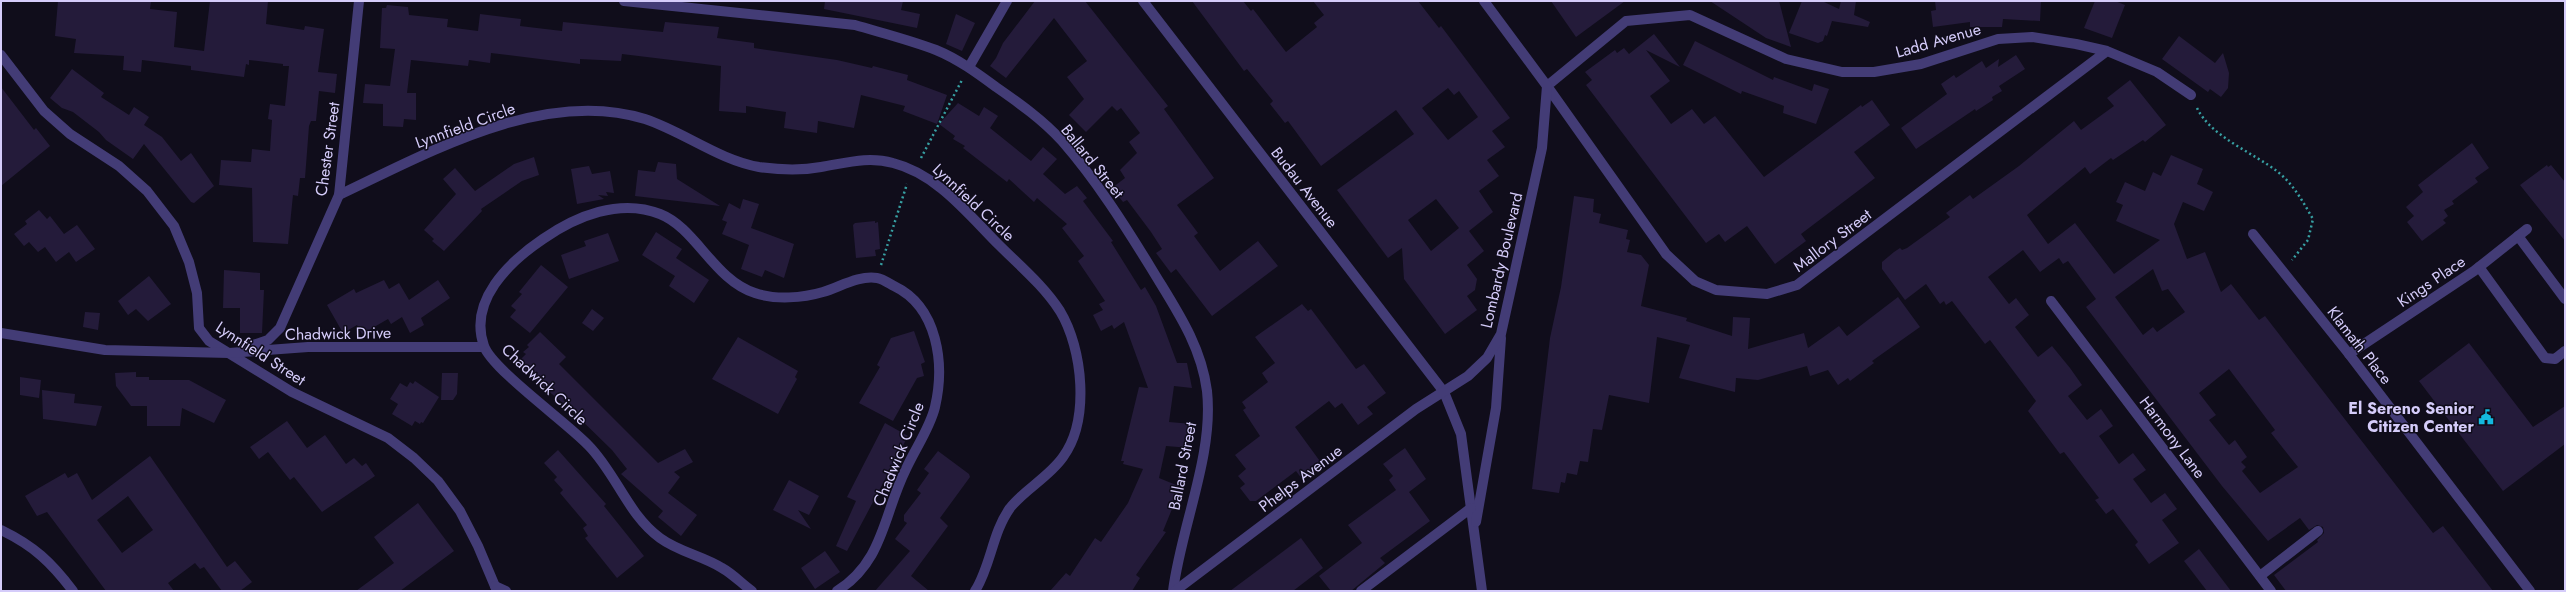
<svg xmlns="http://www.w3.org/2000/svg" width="2566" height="592" font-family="Jost,sans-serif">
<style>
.building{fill:#241b3a;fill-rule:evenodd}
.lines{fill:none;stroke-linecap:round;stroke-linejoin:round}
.path{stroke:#37a0a3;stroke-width:2.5;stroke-dasharray:2 3;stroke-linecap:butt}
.minor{stroke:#433c76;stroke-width:10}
.labels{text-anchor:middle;stroke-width:3;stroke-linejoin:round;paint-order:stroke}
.street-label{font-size:16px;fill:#d5ccfa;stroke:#100d1b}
.poi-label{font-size:16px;font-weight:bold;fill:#d5ccfa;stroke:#100d1b;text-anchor:end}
</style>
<rect width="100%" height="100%" fill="#100d1b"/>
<!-- building -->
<g class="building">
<polygon points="58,1 151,1 150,9 177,12 174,47 204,51 210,1 268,1 266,24 304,30 305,26 324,29 318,72 337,74 335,93 319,91 316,121 311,121 309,126 305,178 300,178 298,196 293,195 288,244 253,242 252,188 219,185 221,160 251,162 252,149 270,151 272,120 268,119 270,104 285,106 289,66 283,66 283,64 249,60 249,65 246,64 244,77 191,70 191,66 142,60 141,72 123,70 124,56 74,53 76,39 55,36"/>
<polygon points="825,1 903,1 901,10 920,14 917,28 824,9"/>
<polygon points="1035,1 1085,1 1168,106 1164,109 1214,178 1177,205 1198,233 1194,236 1220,271 1258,241 1278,266 1212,316 1176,269 1171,273 1156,253 1162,249 1151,232 1127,200 1123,202 1112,188 1125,178 1120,170 1137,153 1129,142 1140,133 1121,108 1117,111 1112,106 1086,132 1069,115 1084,99 1067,77 1087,61 1054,18 1006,78 990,66 996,58 1003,43"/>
<path d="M1192,1H1243L1251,11L1253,9L1286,52L1317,27L1314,23L1324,15L1313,1H1418L1439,28L1441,26L1510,118L1492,131L1505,147L1487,160L1499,176L1479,191L1493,212L1469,231L1484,251L1467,265L1477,279L1475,290L1467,296L1477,310L1445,334L1404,279L1402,248L1388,258L1337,190L1414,134L1396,110L1321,166L1288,121L1285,123L1270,104L1273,101L1247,69L1244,71ZM1448,88L1454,95L1459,91L1478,117L1448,140L1422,108ZM1436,199L1459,228L1431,251L1408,220Z"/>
<polygon points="1551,1 1625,1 1576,37"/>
<polygon points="1710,1 1779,1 1791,47 1766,38"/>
<polygon points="1802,1 1822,1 1839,9 1841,1 1856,1 1854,15 1870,22 1868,27 1832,21 1827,36 1825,35 1823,41 1818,43 1789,33"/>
<polygon points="1935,1 2041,1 2040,21 2003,19 2002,27 1970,27 1970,22 1933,27 1931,11 1936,10"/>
<polygon points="2095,1 2115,1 2125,5 2112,38 2084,28"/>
<polygon points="387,5 408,7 409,15 448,19 447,27 478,31 480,14 521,19 520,26 562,31 563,22 663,32 665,22 719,27 717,38 754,43 754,48 837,60 872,68 873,66 908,75 907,80 947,95 937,124 903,111 905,106 861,95 854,128 818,121 817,133 784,128 786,112 746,106 746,113 719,111 721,66 622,54 621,61 580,59 580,64 491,53 490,63 469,60 468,66 411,60 407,93 416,93 416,120 404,119 403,127 383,126 383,104 363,103 365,84 390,86 395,49 380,48 382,8 386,8"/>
<polygon points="956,14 975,23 962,51 946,44"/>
<polygon points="1654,34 1680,67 1646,50 1670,81 1650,96 1671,124 1692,109 1704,124 1715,116 1764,177 1861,105 1862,107 1872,100 1890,125 1854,152 1875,178 1801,234 1806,241 1775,264 1747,226 1725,242 1719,234 1706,243 1586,85 1592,80 1585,72 1615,50 1617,53 1624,48 1629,54"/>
<polygon points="2179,36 2215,63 2223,53 2229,73 2228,88 2221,97 2210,89 2208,92 2162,59"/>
<polygon points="1695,41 1773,80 1774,77 1812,91 1814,84 1829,89 1816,124 1783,113 1784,106 1742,91 1741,94 1683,65"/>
<polygon points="2016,55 2025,69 1999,86 2002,91 1992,97 1993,100 1976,111 1975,109 1916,149 1901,128 1947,94 1941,84 1954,75 1956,78 1982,61 1986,68 1999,59 1998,67"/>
<polygon points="72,69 104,93 101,97 129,115 134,107 149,117 144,125 162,137 181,161 191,153 214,186 194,203 191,202 144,144 133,159 106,140 99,132 73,112 62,108 50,98"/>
<path d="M2130,80L2166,125L2145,142L2143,140L2113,160L2111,158L2090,174L2085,167L2027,215L2048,244L2075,223L2114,274L2160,240L2116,221L2123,205L2116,202L2125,182L2145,191L2153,172L2161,176L2171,155L2203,169L2197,184L2213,192L2204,211L2183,202L2174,224L2187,259L2205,252L2221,292L2231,284L2259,320L2265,316L2433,533L2443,526L2493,591H2286L2274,575L2318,542L2317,540L2324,533L2323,527L2317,525L2309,530L2300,518L2268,541L2222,486L2086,307L2096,299L2068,261L2063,264L2059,258L2040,272L2023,250L1988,277L2009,304L2016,298L2029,315L2015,327L2038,357L2052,346L2070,368L2082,385L2068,396L2087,420L2101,409L2113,426L2099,436L2119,464L2133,453L2146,470L2133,479L2151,503L2165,493L2177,509L2162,520L2179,543L2149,564L2135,545L2138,542L2113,509L2106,514L2095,500L2099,498L2064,452L2060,454L2028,411L2036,401L1990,340L1985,344L1952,301L1946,305L1944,301L1940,304L1926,284L1905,300L1882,269V262L1894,252L1900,248L1902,250L1907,248L1950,217L1946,213L1970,195L1973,199L2019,166L2074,121L2081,130L2114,106L2107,98ZM2153,269L2162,291L2168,289L2185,312L2157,332L2153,327L2143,335L2115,297ZM2229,369L2275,430L2271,433L2298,467L2260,493L2242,471L2246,467L2241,462L2247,457L2235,440L2229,445L2209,420L2216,415L2199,393Z"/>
<polygon points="1,87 34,130 36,128 50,146 1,186"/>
<polygon points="958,103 979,116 984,107 998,116 990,128 1031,161 1043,147 1057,159 1043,174 1065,194 1077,186 1087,198 1083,201 1113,241 1111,242 1141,290 1145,287 1156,306 1177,363 1187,363 1192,388 1174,386 1169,422 1192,424 1190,448 1166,446 1159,478 1181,487 1163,531 1166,532 1136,575 1140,578 1132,591 1050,591 1066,573 1070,576 1095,538 1101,542 1128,503 1143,469 1123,464 1124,461 1121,461 1139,387 1148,388 1124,322 1114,329 1112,325 1101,331 1093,315 1103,310 1099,304 1105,301 1078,261 1084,256 1062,228 1067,224 1037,198 1034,202 1009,179 1007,182 963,148 965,146 953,139 955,136 939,124"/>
<polygon points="2472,143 2489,168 2475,178 2478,182 2452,201 2454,204 2444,210 2448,216 2443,220 2446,223 2422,241 2407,222 2414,216 2406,207 2423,192 2418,185"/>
<polygon points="534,157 539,175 522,181 481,209 482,211 444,251 432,241 434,239 424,230 456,194 443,179 455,168 475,191 514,164"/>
<polygon points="658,162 676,164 677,179 720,206 635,196 638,170 655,172"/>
<polygon points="2547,165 2548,167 2551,165 2565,182 2565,241 2520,185"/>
<polygon points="589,166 592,174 610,171 614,193 606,192 608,196 598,195 604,199 577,204 571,169"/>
<polygon points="1574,196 1594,199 1593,212 1601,214 1599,223 1628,230 1626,239 1630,240 1627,252 1641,255 1649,265 1641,306 1687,318 1686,321 1732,336 1733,317 1750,318 1748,349 1804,333 1808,348 1839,326 1847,336 1898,297 1920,327 1872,361 1874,363 1850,381 1848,378 1838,385 1828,370 1810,376 1807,366 1758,380 1736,378 1735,392 1679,378 1690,345 1657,337 1649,403 1609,395 1602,430 1593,429 1588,462 1580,461 1577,475 1567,473 1565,483 1561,482 1559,493 1532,489 1550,338 1561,287"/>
<polygon points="743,199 759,204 751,228 794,244 784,278 765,270 762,277 741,269 749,245 722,234 727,222 722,220 729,203 740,209"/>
<polygon points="39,210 47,219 50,216 64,234 77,225 95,249 76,262 69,252 56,262 45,247 38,252 29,242 24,246 14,234 27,224 25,221"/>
<polygon points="875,221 875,223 878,222 880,249 875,250 876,256 856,258 853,225 855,223"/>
<polygon points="656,232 682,249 676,258 709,280 694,303 669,286 675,276 642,255"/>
<polygon points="608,233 619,261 569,279 561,255 586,246 584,241"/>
<polygon points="541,265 568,287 530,333 510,317 516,310 511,306 522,294 519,292"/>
<polygon points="224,270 260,273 260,290 264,290 262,333 240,333 240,308 223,308"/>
<polygon points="149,276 171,304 148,321 136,309 128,315 118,301"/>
<polygon points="384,280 389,289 399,283 409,300 438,280 450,298 421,318 424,325 410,333 402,317 391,324 388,319 362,334 357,325 343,333 327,305 354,289 356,293"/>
<polygon points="1302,304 1308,311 1311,309 1356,369 1364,364 1386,393 1367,407 1373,414 1358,425 1342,403 1335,408 1329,401 1295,427 1322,464 1302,479 1296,471 1256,501 1250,501 1240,488 1245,484 1238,476 1246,469 1235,455 1260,436 1243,410 1246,408 1242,402 1268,382 1262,373 1275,363 1255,337"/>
<polygon points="592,309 604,318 593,331 582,323"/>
<polygon points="85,312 100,313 98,330 83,327"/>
<polygon points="914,331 925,362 921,364 924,376 917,378 893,421 859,403 880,367 877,365 891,338"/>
<polygon points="540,332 566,357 559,364 658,463 685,449 693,462 674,472 680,477 668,493 697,515 681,536 658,517 663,511 621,474 627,469 612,450 570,409 516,364 526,354 523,352 529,347 527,345"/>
<polygon points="738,337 798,371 795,377 797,379 778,414 712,379"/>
<polygon points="2469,343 2533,427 2565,406 2565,444 2503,491 2419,381"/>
<polygon points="136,372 136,377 149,377 149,380 189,380 226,400 214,423 182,408 180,426 147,426 147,406 131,406 116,386 115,373"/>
<polygon points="442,373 458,373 457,394 453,400 441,400"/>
<polygon points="20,377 41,380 39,398 20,395"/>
<polygon points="415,381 439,397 423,423 421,422 420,424 415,421 412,426 392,414 398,404 390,399 400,383 407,387 410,382 413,384"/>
<polygon points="42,390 75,394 74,403 102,406 96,426 43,419"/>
<polygon points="287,421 307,448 325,435 346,464 354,458 362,466 366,463 375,476 322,512 294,477 290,480 268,452 259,459 250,447"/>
<polygon points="885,423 908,436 847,551 836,546 856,501 847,497"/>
<polygon points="1405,448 1426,479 1409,492 1430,521 1380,558 1385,563 1351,591 1331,591 1319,576 1362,543 1348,525 1396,490 1389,480 1393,476 1383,464"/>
<polygon points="558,450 606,504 604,506 644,556 617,578 585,538 588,536 583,528 587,525 560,493 563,490 554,480 557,477 544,463"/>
<polygon points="938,451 969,474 970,477 940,518 948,526 911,576 929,591 875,591 910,551 895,539 907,523 904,521 904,515 921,493 917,490 929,473 924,469"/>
<path d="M150,456L227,567L235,561L252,582L240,591H222L204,567L200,569L195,563L168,583L174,591H106L47,512L37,516L25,496L65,473L68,478L77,473L92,500ZM128,496L153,530L122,553L97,520Z"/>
<polygon points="789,480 819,496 809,515 798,510 811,529 773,510"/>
<polygon points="418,503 454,551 400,591 356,591 394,563 374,537"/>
<polygon points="1301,538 1323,568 1293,591 1230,591"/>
<polygon points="2199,549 2231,591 2207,591 2184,561"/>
<polygon points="825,551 840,572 815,589 801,568"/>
</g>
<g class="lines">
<!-- path -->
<g class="path">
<path d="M2197,108C2211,137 2254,153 2278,172C2294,185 2303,202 2313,219L2308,240L2292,260"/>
<polyline points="921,158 962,80"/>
<polyline points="881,265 907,184"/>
</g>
<!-- minor -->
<g class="minor">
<path d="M624,1L855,25C882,33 910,40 936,50C958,59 977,73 996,87C1019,103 1043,120 1062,141C1096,180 1124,224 1151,268C1175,308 1201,344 1207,391C1214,455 1181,527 1173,591"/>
<polyline points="1143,1 1444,392 1461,434 1482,591"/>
<polyline points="2107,51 1797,285 1767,294 1716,290 1695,281 1666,254 1547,86 1626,21 1690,15 1786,59 1842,72 1874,72 1921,64 1998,39 2032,37 2076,44 2107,51 2157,72 2191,95"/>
<polyline points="1,55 44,111 70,134 119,166 147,191 174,226 189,262 197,293 199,328 209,341 292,392 388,438 414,458 438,481 460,511 478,546 497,591"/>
<polyline points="969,67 1007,1"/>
<path d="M339,195C428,153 544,87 645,119C684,132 719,160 759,167C780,170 800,171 821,167C846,163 868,156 893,163C937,174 968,214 999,245C1020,266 1044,286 1060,311C1083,349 1090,420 1063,457C1049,477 1025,489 1010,508C992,533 991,566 975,591"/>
<polyline points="2253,234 2349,354 2530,591"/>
<polyline points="2518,236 2565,299"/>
<polyline points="2479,267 2545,358 2555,359 2565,351"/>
<polyline points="2051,301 2271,591"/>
<polyline points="1,333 105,350 229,353 308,347 484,347"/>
<polyline points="244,348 268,340 280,328 339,195 359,1"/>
<polyline points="2349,354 2474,271 2527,229"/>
<polyline points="1476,522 1496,408 1501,338"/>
<path d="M1,530C34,546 51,562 73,591"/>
<polyline points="2260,576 2318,531"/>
<polyline points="495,586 506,591"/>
<path d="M752,591C742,584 733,574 722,568C703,556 679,552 660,538C628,515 616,473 588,445C566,422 492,369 484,346C468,301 509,262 543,239C576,216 620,198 660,214C696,228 714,280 755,293C775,300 803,298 823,292C840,287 859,275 877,278C883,279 890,284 894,286C938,307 945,364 935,407C930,428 915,449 906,469C883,515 884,561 837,591"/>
<polyline points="1175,591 1416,409 1468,376 1487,358 1501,334 1542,148 1547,86 1484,1"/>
<polyline points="1361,591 1471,508"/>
</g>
</g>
<!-- icons -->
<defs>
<g id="civic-bare" transform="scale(1.2)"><path d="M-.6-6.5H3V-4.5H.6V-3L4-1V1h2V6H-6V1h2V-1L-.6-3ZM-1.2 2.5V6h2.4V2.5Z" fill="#14b9de" stroke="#100d1b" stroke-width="2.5" paint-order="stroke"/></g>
</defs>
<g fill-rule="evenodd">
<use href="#civic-bare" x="2486" y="417"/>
</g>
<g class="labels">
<!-- street labels -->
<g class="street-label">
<text transform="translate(1938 40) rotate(-16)" y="6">Ladd Avenue</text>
<text transform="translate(465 125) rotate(-20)" y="6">Lynnfield Circle</text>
<text transform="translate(327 149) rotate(-82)" y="6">Chester Street</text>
<text transform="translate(1093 161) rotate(51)" y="6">Ballard Street</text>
<text transform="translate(1305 187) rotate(52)" y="6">Budau Avenue</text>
<text transform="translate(974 202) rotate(43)" y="6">Lynnfield Circle</text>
<text transform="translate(1832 240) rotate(-37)" y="6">Mallory Street</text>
<text transform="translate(1501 260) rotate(-77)" y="6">Lombardy Boulevard</text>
<text transform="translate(2431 281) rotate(-34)" y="6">Kings Place</text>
<text transform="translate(338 333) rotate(-1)" y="6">Chadwick Drive</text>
<text transform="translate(2360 345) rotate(52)" y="6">Klamath Place</text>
<text transform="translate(261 353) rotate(33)" y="6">Lynnfield Street</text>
<text transform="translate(545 384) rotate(43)" y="6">Chadwick Circle</text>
<text transform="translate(2173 437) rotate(53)" y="6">Harmony Lane</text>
<text transform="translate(898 454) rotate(-68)" y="6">Chadwick Circle</text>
<text transform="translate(1182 466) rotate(-79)" y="6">Ballard Street</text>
<text transform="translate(1300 478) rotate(-37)" y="6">Phelps Avenue</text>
</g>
<!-- poi labels -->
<g class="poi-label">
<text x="2474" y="414">El Sereno Senior<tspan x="2474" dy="18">Citizen Center</tspan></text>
</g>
</g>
<!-- border -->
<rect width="2566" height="592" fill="none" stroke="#d5ccfa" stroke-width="4"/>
</svg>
